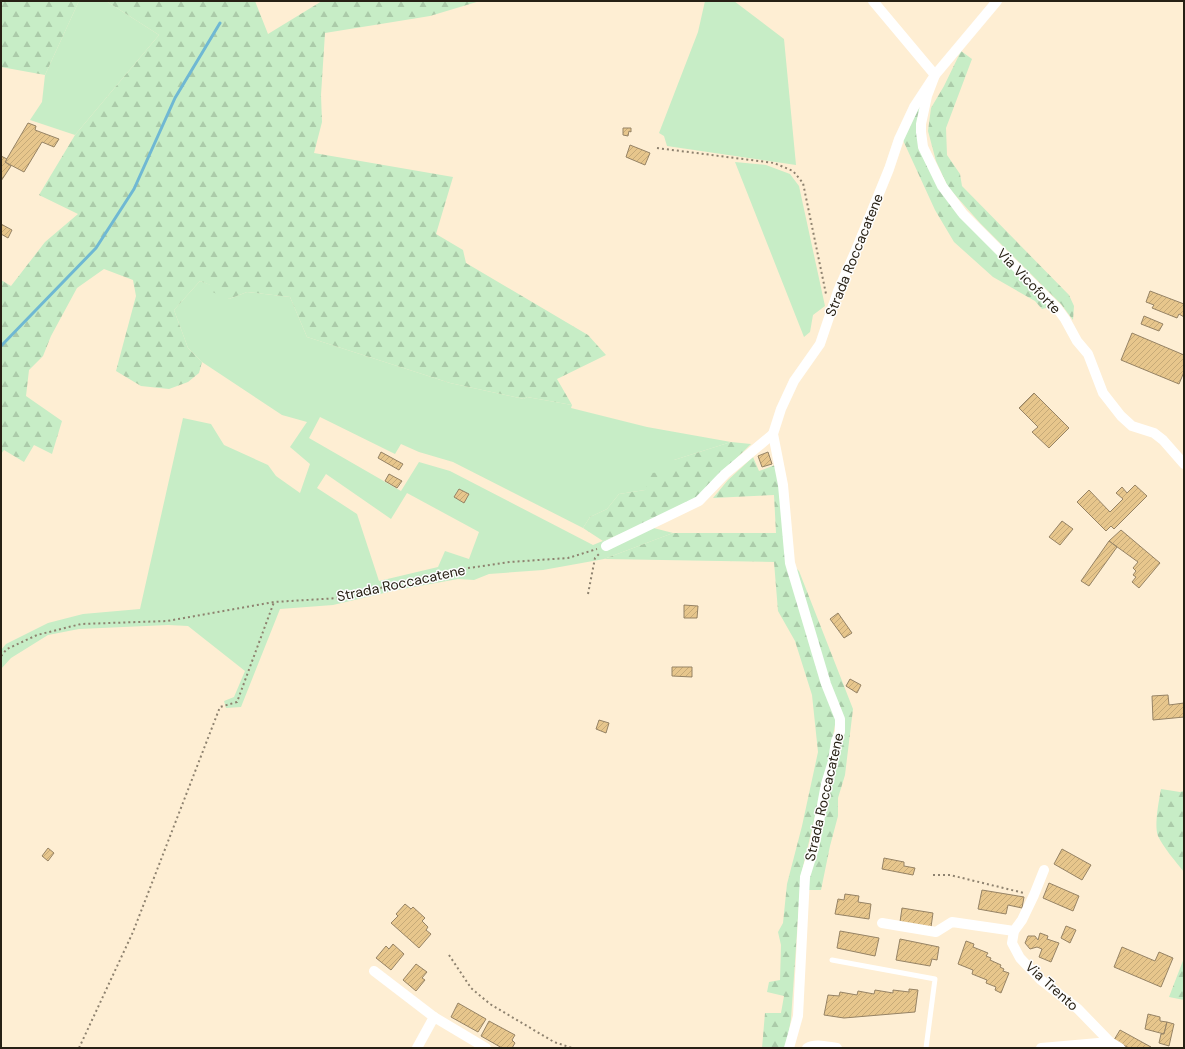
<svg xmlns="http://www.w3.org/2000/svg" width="1185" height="1049" font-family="'DM Sans',sans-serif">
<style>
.green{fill:#c7edc6;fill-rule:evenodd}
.forest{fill:url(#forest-firs)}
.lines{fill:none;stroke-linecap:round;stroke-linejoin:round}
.stream{stroke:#6fb8d3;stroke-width:3}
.building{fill:url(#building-hatch);stroke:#968365}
.path{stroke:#8e826f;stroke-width:2;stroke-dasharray:2 3;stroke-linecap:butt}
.service{stroke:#fff;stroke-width:5}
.minor{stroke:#fff;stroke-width:10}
.labels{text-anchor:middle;stroke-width:3;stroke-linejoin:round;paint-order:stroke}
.street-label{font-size:14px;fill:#272014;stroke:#fdfdfd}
</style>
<defs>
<pattern id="forest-firs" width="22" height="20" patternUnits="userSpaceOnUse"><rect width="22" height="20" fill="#c7edc6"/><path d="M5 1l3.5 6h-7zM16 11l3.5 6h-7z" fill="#abcba9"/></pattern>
<pattern id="building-hatch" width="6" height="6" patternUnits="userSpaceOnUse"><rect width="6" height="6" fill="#e7c68c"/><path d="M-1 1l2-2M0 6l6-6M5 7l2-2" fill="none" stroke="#c6aa78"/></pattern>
</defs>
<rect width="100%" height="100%" fill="#feeed3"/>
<!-- green -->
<g class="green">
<polygon points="79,1 106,1 159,35 75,135 30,120 42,102 45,75"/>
<polygon points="705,1 734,1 784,39 796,165 667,146 664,136 659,133 698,32"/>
<polygon points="735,162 766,165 790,174 799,186 825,306 813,315 810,332 804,337"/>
<path d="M200,281L211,285L229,299L247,292L290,297L307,337L450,383L524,399L527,397L572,405L571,408L647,427L731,442L674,460V471L645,490L619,494L607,509L590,517L583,528L453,462L419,452L401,444L395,454L320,417L309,438L401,491L419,462L450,471L593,545L642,525L673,533L604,559L543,570L489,574L474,580L458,579L397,590L333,605L280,609L241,707L226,708L224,701L234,697L245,671L188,626L168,625L79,629L48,635L11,658L1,669V650L6,644L48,623L83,614L140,609L183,418L211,424L224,445L268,465L276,476L300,493L310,464L290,447L307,422L282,415L202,362L188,348L174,310ZM326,474L391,519L407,493L479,532L469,559L445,551L438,567L379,581L357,514L317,488Z"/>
</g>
<!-- forest -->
<g class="forest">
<polygon points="1,1 79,1 45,75 1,67"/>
<polygon points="106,1 255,1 268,34 322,1 480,1 430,16 325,33 321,95 322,122 314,153 453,177 436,234 463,250 466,263 588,335 606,355 557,379 572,405 527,397 524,399 450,383 307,337 290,297 247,292 229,299 210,291 210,285 200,281 174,310 188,348 202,362 199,373 188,382 169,389 141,386 116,371 136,296 133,280 104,269 77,288 51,336 43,356 29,370 26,396 62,421 52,454 34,445 24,462 4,450 1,454 1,280 11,286 45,242 78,214 39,195 75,135 159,35"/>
<polygon points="961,51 972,59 946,128 947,155 960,174 962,186 1069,295 1074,306 1073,320 1061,304 980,223 948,187 936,161 928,131 931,108 944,86"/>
<polygon points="923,105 916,125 939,187 1050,307 1042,309 1035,301 993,277 954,242 935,210 902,138 917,109"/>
<polygon points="731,442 751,444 697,497 642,525 603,541 583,528 590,517 607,509 619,494 645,490 651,473 674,471 674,460"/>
<polygon points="753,457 759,471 775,465 781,495 788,563 836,719 829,758 801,875 791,1019 786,1048 762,1048 765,1013 781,1013 784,996 767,992 769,982 780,980 781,945 778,932 783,923 787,884 802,826 818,752 812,695 795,641 778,611 774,562 604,559 673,533 776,533 774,495 713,498 728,480"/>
<polygon points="794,566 799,571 853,709 845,775 838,798 838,816 830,846 821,890 807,890 842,733 829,682"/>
<path d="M1161,789L1180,792L1184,791V872C1176,862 1163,847 1158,836C1154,824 1159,801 1161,789Z"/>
<polygon points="1184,958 1184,1000 1169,997"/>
</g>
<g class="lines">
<!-- stream -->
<polyline class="stream" points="1,346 96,248 134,189 175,98 220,23"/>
</g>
<!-- building -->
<g class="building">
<polygon points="28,123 36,126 35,130 59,139 54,147 42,142 24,172 5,162"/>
<polygon points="623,128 631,128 631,132 629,131 628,136 623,135"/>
<polygon points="630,145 650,153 645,165 626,157"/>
<polygon points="1,156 7,159 5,162 11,166 1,181"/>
<polygon points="1,224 12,230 8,238 1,234"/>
<polygon points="1150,291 1184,304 1184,317 1179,314 1177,318 1152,308 1154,305 1146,302"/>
<polygon points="1144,316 1163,324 1159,331 1141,324"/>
<polygon points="1132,333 1184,355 1184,372 1179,384 1121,360"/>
<polygon points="1034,393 1069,428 1049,448 1032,432 1038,427 1019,408"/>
<polygon points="381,452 403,464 399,470 378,458"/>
<polygon points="768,452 772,464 762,467 758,456"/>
<polygon points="389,474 402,481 397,488 385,481"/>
<polygon points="1135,485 1147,496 1114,529 1111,526 1106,531 1077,502 1089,490 1110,512 1123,499 1116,493 1122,487 1127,493"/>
<polygon points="459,489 469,494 464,503 454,497"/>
<polygon points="1062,521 1073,529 1060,545 1049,537"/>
<polygon points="1121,530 1160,563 1139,588 1132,582 1136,577 1133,575 1136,571 1133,568 1138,562 1109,541"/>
<polygon points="1109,541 1117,547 1089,586 1081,581"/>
<polygon points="684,605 698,606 697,618 684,618"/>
<polygon points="838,613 852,633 844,638 830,619"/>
<polygon points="672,667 692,667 692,677 672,676"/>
<polygon points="850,679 861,685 857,693 846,686"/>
<polygon points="1168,695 1169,705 1184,703 1184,717 1153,720 1152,696"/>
<polygon points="599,720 609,723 606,733 596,729"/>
<polygon points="48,848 54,853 48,861 42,856"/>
<polygon points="1062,849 1091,865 1082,880 1054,864"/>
<polygon points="884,858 904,862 904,866 915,868 913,875 882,869"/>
<polygon points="1049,883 1079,896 1073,911 1043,898"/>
<polygon points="982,890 1024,897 1022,908 1008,905 1006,914 978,909"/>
<polygon points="845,894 859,896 858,902 871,904 869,919 835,914 838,899 844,900"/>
<polygon points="405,904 411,909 413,907 425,918 422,921 428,927 426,930 431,934 419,948 391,923 398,916 396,914"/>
<polygon points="902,908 933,913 931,927 900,922"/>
<polygon points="1066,926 1076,930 1070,943 1061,938"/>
<polygon points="840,931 879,938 875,956 837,948"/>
<polygon points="1040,933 1048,936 1047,939 1059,943 1051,962 1039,957 1042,949 1037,947 1030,949 1025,943 1028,936 1035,936 1038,940"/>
<polygon points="900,939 939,947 937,960 932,959 930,966 896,960"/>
<polygon points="966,941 974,944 973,947 988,953 986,956 991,958 990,960 1001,965 1000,967 1004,969 1003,971 1009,973 1001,993 995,990 996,987 986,983 987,980 972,974 973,970 958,964"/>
<polygon points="393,944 404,954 391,970 376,958 386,946 389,949"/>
<polygon points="1122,947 1155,961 1159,952 1173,958 1161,987 1114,967"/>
<polygon points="416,964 427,972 422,978 425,980 416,991 403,980"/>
<polygon points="909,989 918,990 915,1012 844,1018 824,1015 828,995 839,996 840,992 857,995 858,991 874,994 875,990 893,993 893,990 909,992"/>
<polygon points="458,1003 486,1019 478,1032 451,1017"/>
<polygon points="1148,1014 1160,1017 1160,1021 1167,1022 1164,1034 1145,1029"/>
<polygon points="489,1021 515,1035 512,1040 515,1043 512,1048 502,1048 481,1036"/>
<polygon points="1167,1022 1174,1024 1169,1046 1159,1043 1161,1034 1164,1034"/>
<polygon points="1120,1030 1151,1047 1151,1048 1129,1048 1114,1040"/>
</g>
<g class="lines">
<!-- path -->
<g class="path">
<polyline points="657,148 774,163 793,171 803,183 826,294"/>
<polyline points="588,594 595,558 600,553"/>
<polyline points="1,656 7,649 37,635 81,624 167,621 274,602 339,598 455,570 510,562 568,558 597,549"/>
<polyline points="933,875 950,875 1024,893"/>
<polyline points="449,955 471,988 490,1004 554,1042 572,1048"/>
<polyline points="79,1048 133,932 220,707 237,702 274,602"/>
</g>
<!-- service -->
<polyline class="service" points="832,960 935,979 926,1048"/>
<!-- minor -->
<g class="minor">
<polyline points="873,1 935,75 927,96 921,124 921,132 923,147 942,186 963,214 1057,308 1065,319 1077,341 1088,354 1103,393 1121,416 1132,426 1154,433 1163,440 1184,464"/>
<polyline points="606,546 699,501 725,474 773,434"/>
<polyline points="1044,870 1034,895 1022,920 1014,931 1012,943 1020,958 1041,980 1078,1009 1110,1042 1120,1048"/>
<polyline points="882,923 936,932 952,922 1014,931"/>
<polyline points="374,971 434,1017 486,1048"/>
<polyline points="417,1048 434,1017"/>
<polyline points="789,1048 798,1016 805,877 814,848 826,784 833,761 836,741 840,732 840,719 826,684 790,563 783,485 773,434 781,409 794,381 820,344 838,291 856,250 889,169 899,139 914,107 935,75 997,1"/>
<path d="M807,1048C816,1043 828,1047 837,1048"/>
<polyline points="1041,1048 1110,1042"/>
</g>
</g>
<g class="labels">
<!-- street labels -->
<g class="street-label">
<text transform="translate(854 255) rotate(-68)" y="5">Strada Roccacatene</text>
<text transform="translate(1029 281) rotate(46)" y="5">Via Vicoforte</text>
<text transform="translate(401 583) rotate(-12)" y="5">Strada Roccacatene</text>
<text transform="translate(824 797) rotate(-77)" y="5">Strada Roccacatene</text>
<text transform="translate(1052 986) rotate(42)" y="5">Via Trento</text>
</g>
</g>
<!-- border -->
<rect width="1185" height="1049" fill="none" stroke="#272014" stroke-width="4"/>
</svg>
